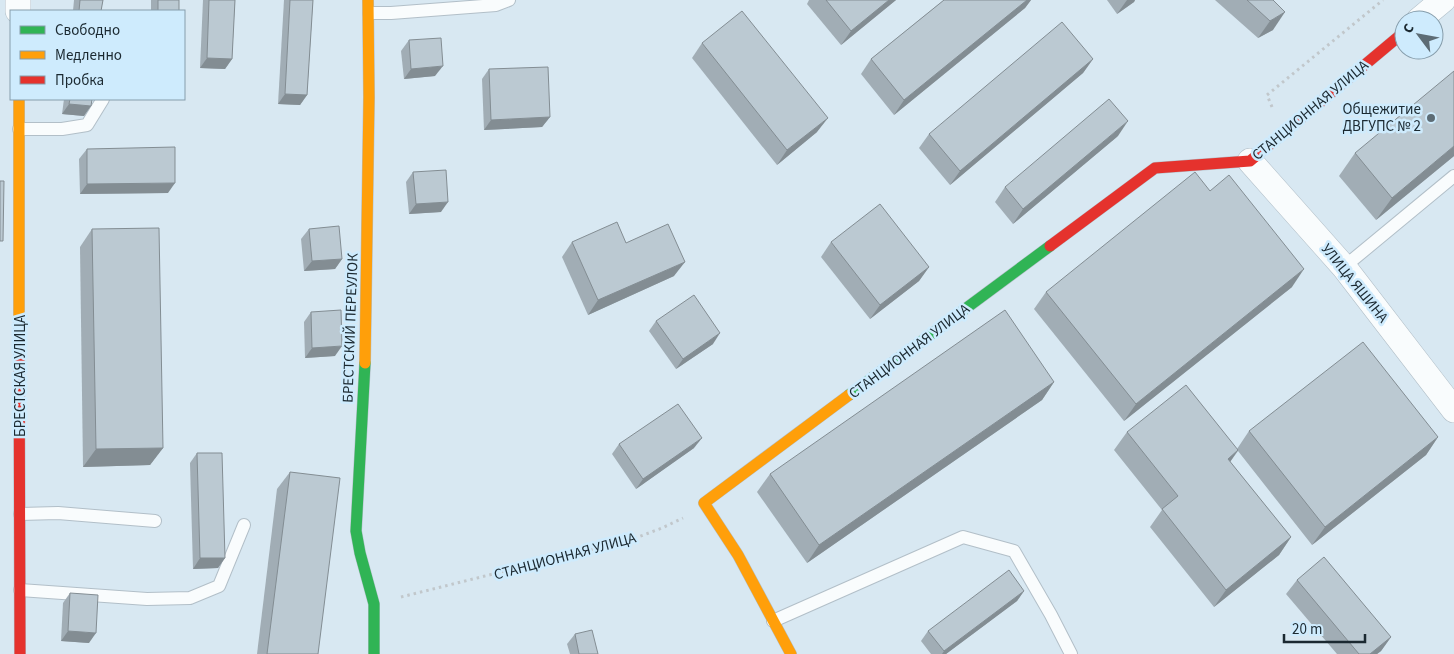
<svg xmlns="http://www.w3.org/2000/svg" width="1454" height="654" font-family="'Source Sans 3',sans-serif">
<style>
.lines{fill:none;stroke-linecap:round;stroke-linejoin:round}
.lane-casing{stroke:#b2bfc8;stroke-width:14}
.street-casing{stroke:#b2bfc8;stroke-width:26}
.fast-casing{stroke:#b2bfc8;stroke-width:12}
.slow-casing{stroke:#b2bfc8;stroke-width:12}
.jam-casing{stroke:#b2bfc8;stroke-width:12}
.path{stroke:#c1c7cb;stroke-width:3;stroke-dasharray:2.5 4;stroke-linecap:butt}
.lane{stroke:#f9fcfd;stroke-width:12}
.street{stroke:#f9fcfd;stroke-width:25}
.fast{stroke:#30b455;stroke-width:11}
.slow{stroke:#ff9f0a;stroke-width:11}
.jam{stroke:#e5322d;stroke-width:11}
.wall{fill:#a1adb5}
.shaded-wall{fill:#838d93}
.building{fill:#bbc9d2;stroke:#838d93}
.poi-dot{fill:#5d6c75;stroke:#ceebfd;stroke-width:2}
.labels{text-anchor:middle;stroke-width:5;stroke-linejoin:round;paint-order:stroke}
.poi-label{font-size:15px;fill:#1b2931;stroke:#ceebfd;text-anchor:end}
.street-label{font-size:15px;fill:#1b2931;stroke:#ceebfd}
</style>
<rect width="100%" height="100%" fill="#d8e8f2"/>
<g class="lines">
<!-- lane casing -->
<g class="lane-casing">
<g id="lane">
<polyline points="369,13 391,13 496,5 509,0"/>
<polyline points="19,129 62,129 87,125 103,99"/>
<polyline points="1344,267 1454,176"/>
<polyline points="20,514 58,513 155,521"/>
<polyline points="20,590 147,599 190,598 219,586 244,525"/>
<polyline points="773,621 963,537 1014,551 1051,615 1071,654"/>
</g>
</g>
<!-- street casing -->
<g class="street-casing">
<g id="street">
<polyline points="18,0 18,11"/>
<polyline points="1419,20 1443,0"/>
<polyline points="1250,161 1344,267 1454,410"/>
</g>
</g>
<!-- fast casing -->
<g class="fast-casing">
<g id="fast">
<polyline points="365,363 356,531 360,553 374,604 374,654"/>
<polyline points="849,395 1050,246"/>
</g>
</g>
<!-- slow casing -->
<g class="slow-casing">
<g id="slow">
<polyline points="19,99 19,324"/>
<polyline points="365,363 369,97 368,0"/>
<polyline points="791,654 738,555 704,503 849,395"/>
</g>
</g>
<!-- jam casing -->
<g class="jam-casing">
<g id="jam">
<polyline points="1050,246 1155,168 1250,161 1404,32"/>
<polyline points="19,324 20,654"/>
</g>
</g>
<!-- path -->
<g class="path">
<polyline points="1272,107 1267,95 1383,0"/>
<polyline points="401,597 633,539 662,528 683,518"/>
</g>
<!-- lane -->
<use href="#lane" class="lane"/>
<!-- street -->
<use href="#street" class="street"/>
<!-- fast -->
<use href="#fast" class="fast"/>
<!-- slow -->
<use href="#slow" class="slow"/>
<!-- jam -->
<use href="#jam" class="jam"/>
</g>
<!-- wall -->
<g class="wall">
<polygon points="74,0 103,0 101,11 73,11"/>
<rect x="151" y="0" width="28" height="11"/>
<polygon points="203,0 235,0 232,59 225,69 200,68"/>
<polygon points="284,0 313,0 307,95 300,105 278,104"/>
<polygon points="809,0 896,0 841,45 807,4"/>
<polygon points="944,0 1031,0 1025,8 894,115 861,74 871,59"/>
<polygon points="1107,0 1135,0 1134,2 1117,14"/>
<polygon points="1215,0 1273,0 1273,30 1258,38"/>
<polygon points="409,40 435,76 404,79 401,51"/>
<polygon points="702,43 817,132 777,165 692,58"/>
<polygon points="1093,59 1083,73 950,185 919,148 929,134"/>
<polygon points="489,69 550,117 542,127 484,130 482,79"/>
<polygon points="64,99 92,99 84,116 62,114"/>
<polygon points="1118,136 1013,224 995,202 1005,187"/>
<polygon points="87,149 168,193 80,194 79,159"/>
<polygon points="1355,153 1454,156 1376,220 1339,176"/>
<polygon points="413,172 441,212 409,214 406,182"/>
<polygon points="1210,191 1292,287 1124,421 1034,309 1046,292"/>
<polygon points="92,229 163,448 150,465 83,467 80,247"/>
<polygon points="309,229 342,259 335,269 304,271 301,239"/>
<polygon points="572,242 626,243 674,276 588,315 562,257"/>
<polygon points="831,242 929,267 919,281 870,319 821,257"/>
<polygon points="311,312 335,356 305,358 304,322"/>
<polygon points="656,321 713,344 676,369 649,331"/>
<polygon points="1054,382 1042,400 807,563 757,492 770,474"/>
<polygon points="1249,431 1438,437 1426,455 1312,545 1238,451 1230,462 1291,537 1279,555 1214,607 1150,527 1162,510 1114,450 1127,432 1237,449"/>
<polygon points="619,444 694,448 636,489 612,454"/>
<polygon points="197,453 225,558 218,568 193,569 190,463"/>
<polygon points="290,472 318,654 257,654 277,489"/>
<polygon points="1297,580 1391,637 1381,651 1377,654 1337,654 1286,594"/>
<polygon points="1024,591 1017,601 946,654 931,654 921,641 928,631"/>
<polygon points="70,593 89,643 61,641 63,603"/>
<polygon points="575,634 598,654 570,654 567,644"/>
</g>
<!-- shaded-wall -->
<g class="shaded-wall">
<polygon points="889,0 896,0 841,45 851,31"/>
<polygon points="1027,0 1031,0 1025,8 894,115 904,100"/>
<polygon points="1127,0 1135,0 1134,2 1117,14"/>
<polygon points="1285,12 1273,30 1258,38 1270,21"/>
<polygon points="207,58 232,59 225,69 200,68"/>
<polygon points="1093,59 1083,73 950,185 960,171"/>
<polygon points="443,66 435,76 404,79 411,69"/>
<polygon points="285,94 307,95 300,105 278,104"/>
<polygon points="69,104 91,106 84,116 62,114"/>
<polygon points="550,117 542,127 484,130 491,120"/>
<polygon points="828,118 817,132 777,165 787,150"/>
<polygon points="1128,121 1118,136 1013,224 1023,209"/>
<polygon points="1454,146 1454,156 1376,220 1392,198"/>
<polygon points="175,183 168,193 80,194 87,184"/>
<polygon points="448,202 441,212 409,214 416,204"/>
<polygon points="342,259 335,269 304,271 312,261"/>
<polygon points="685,262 674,276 588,315 598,300"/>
<polygon points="929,267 919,281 870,319 880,305"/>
<polygon points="1304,269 1292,287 1124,421 1136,404"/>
<polygon points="720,333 713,344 676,369 683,359"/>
<polygon points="342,346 335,356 305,358 312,348"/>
<polygon points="1054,382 1042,400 807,563 819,545"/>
<polygon points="1438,437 1426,455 1312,545 1325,527"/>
<polygon points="702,438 694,448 636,489 643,479"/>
<polygon points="163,448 150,465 83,467 96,449"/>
<polygon points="1238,450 1226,468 1228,459"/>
<polygon points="1291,537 1279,555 1214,607 1226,590"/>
<polygon points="200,558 225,558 218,568 193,569"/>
<polygon points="1024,591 1017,601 946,654 942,654 944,651"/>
<polygon points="68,631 96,633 89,643 61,641"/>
<polygon points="1391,637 1381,651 1377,654 1370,654"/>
</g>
<!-- building -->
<g class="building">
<polygon points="80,0 103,0 101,11 79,11"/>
<rect x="158" y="0" width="21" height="11"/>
<polygon points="209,0 235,0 232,59 207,58"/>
<polygon points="290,0 313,0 307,95 285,94"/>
<polygon points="826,0 889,0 851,31"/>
<polygon points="944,0 1027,0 904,100 871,59"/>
<polygon points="1247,0 1273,0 1285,12 1270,21"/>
<polygon points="742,11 828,118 787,150 702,43"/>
<polygon points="1062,22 1093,59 960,171 929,134"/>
<polygon points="441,38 443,66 411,69 409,40"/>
<polygon points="548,67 550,117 491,120 489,69"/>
<polygon points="1454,71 1454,146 1392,198 1355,153"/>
<polygon points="70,99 92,99 91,106 69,104"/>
<polygon points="1109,99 1128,121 1023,209 1005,187"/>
<polygon points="175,147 175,183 87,184 87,149"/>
<polygon points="446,170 448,202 416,204 413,172"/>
<polygon points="1195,172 1210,191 1229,175 1304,269 1136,404 1046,292"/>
<polygon points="0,181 4,181 3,241 0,241"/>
<polygon points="880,204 929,267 880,305 831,242"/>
<polygon points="617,222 626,243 668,224 685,262 598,300 572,242"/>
<polygon points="339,226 342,259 312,261 309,229"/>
<polygon points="159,228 163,448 96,449 92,229"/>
<polygon points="694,295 720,333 683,359 656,321"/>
<polygon points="341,310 342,346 312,348 311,312"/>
<polygon points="1005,310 1054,382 819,545 770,474"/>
<polygon points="1363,342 1438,437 1325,527 1249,431"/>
<polygon points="1186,385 1238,450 1228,459 1291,537 1226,590 1162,509 1178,496 1127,432"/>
<polygon points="678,404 702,438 643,479 619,444"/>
<polygon points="197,453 222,453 225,558 200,558"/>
<polygon points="290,472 340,478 318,654 267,654"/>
<polygon points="1324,557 1391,637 1370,654 1359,654 1297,580"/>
<polygon points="1009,570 1024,591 944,651 928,631"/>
<polygon points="70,593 98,595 96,633 68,631"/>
<polygon points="592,630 598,654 579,654 575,634"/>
</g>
<!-- markers -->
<circle class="poi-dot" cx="1431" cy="118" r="5"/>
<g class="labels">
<!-- poi labels -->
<g class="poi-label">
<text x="1421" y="114">Общежитие<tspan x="1421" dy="17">ДВГУПС № 2</tspan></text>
</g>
<!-- street labels -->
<g class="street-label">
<text transform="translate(1310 110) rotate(-40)" y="5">СТАНЦИОННАЯ УЛИЦА</text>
<text transform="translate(1355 283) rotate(51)" y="5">УЛИЦА ЯШИНА</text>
<text transform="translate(350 328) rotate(-88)" y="5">БРЕСТСКИЙ ПЕРЕУЛОК</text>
<text transform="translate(909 351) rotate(-37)" y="5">СТАНЦИОННАЯ УЛИЦА</text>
<text transform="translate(20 376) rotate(-90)" y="5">БРЕСТСКАЯ УЛИЦА</text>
<text transform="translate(565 556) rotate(-15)" y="5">СТАНЦИОННАЯ УЛИЦА</text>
</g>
</g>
<!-- legend -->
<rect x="10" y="10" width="175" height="90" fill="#ceebfd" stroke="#869dab"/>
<rect x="20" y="26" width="25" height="8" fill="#30b455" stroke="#869dab"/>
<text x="55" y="35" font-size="15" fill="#1b2931">Свободно</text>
<rect x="20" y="51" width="25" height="8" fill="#ff9f0a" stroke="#869dab"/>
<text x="55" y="60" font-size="15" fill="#1b2931">Медленно</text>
<rect x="20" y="76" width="25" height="8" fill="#e5322d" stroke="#869dab"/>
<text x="55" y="85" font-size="15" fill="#1b2931">Пробка</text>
<!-- north arrow -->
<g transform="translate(1419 35) rotate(302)"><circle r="24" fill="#ceebfd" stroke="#869dab"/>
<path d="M0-4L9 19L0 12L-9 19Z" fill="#5d6c75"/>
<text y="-8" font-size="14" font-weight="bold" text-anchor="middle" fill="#1b2931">С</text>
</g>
<!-- scale -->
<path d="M1284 634v8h81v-8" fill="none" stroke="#1b2931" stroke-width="2.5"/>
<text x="1292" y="634" font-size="15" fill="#1b2931" stroke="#ceebfd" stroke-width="4" paint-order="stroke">20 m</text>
</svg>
